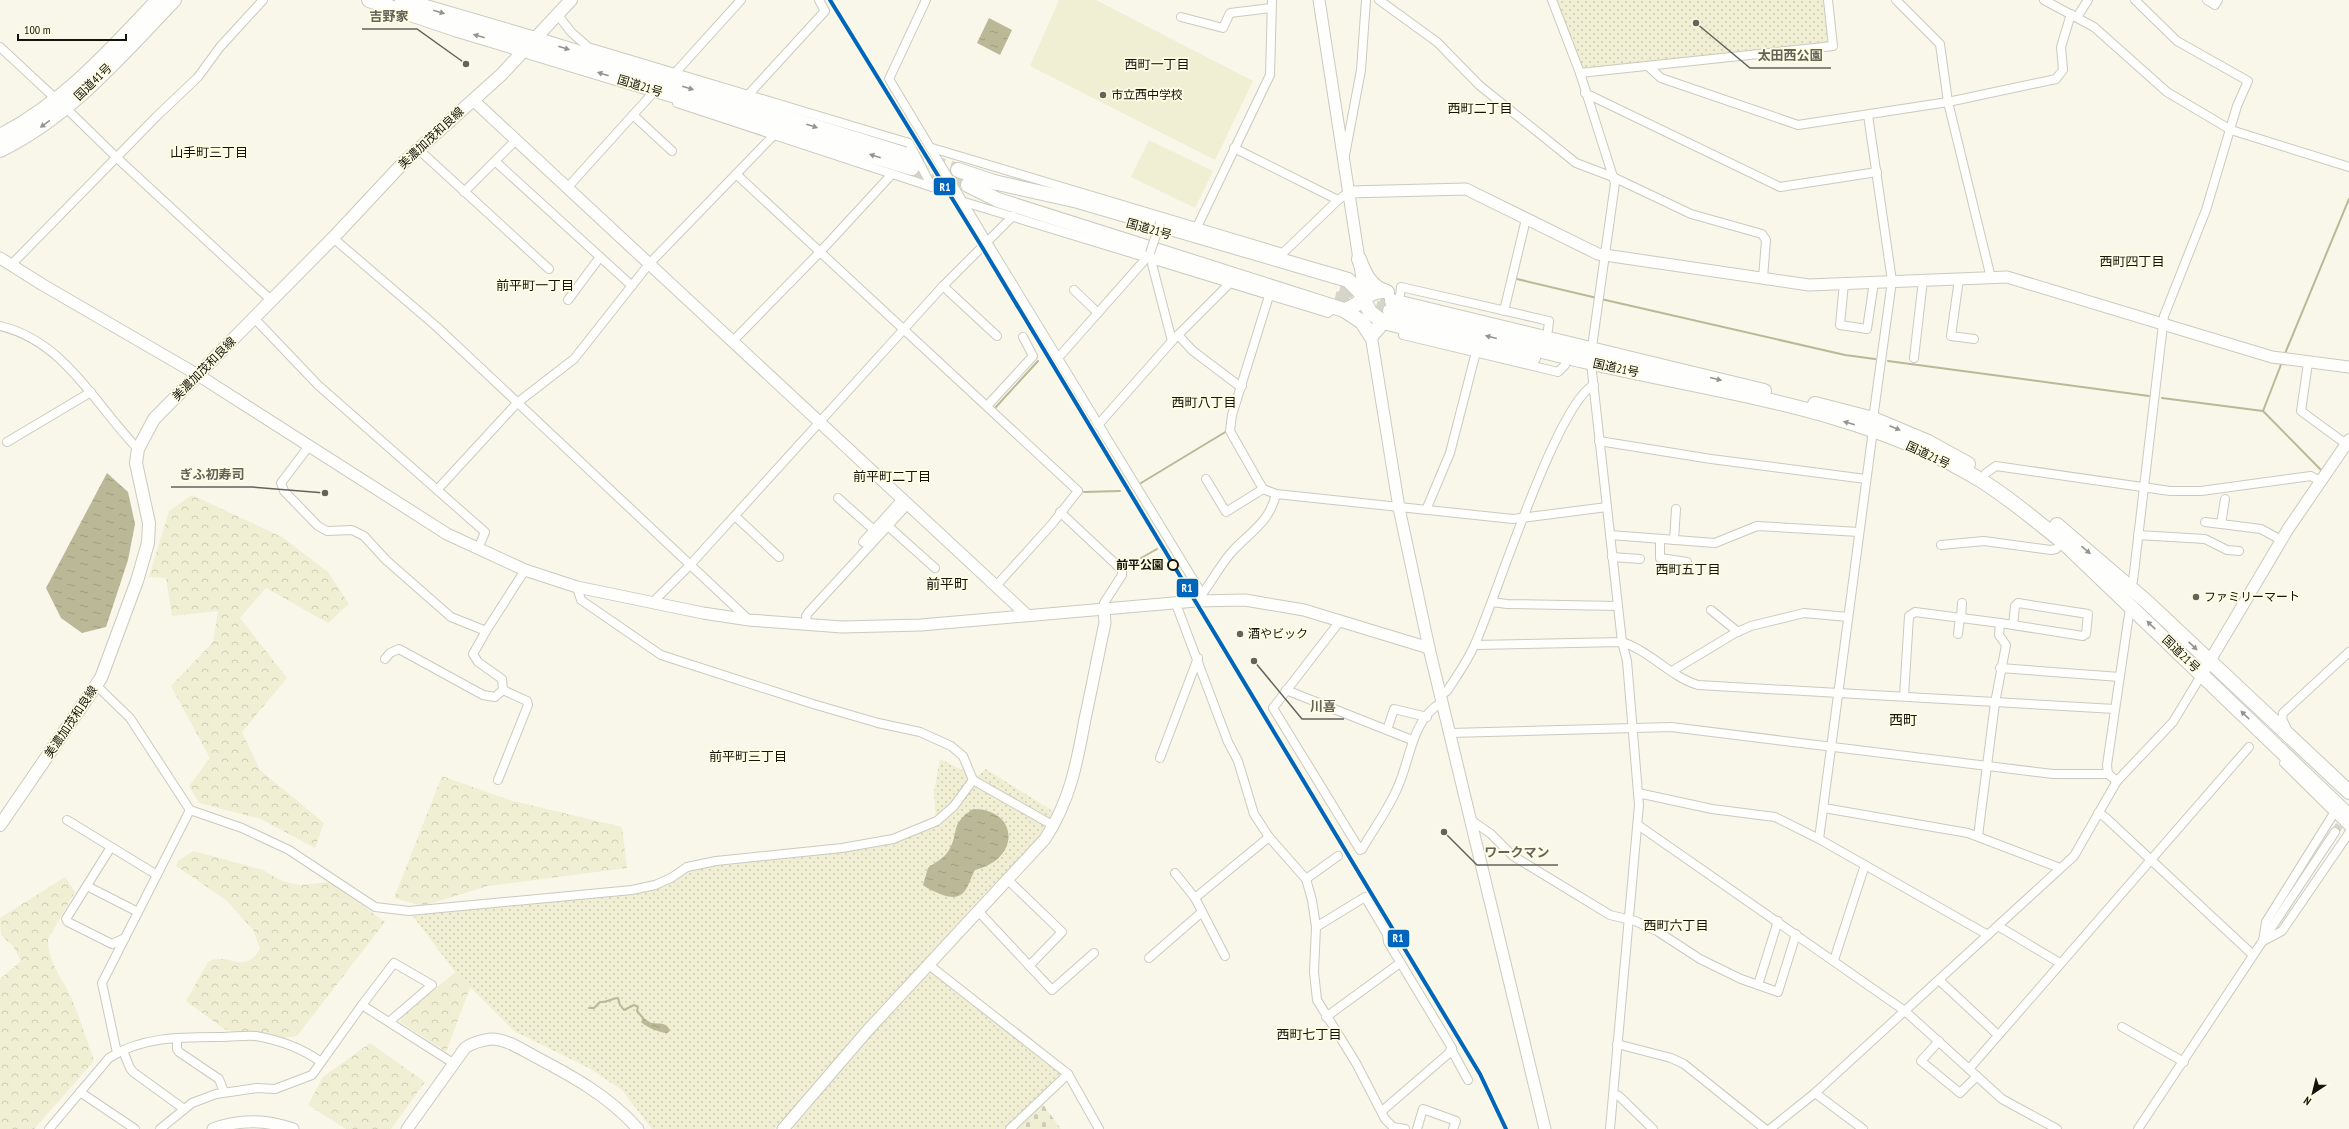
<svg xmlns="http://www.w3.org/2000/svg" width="2349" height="1129" font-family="'PT Sans Narrow','Noto Sans JP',sans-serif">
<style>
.grass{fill:#f0efd3}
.forest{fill:url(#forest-crowns)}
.cemetery{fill:url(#cemetery-stones)}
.park{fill:url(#park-dots)}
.water{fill:url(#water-ripples)}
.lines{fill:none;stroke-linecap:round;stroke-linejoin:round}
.stream{stroke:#bab896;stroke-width:2}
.street-tunnel{stroke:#d6d5c9;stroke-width:8;stroke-dasharray:8 4;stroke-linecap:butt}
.highway-tunnel{stroke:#d6d5c9;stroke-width:14;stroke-dasharray:14 7;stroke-linecap:butt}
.street-casing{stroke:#cbcac0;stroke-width:10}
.secondary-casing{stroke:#cbcac0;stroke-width:13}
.primary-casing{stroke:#cbcac0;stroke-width:14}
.highway-casing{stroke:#cbcac0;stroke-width:16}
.street{stroke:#fefefc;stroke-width:8}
.secondary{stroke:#fefefc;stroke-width:11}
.primary{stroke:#fefefc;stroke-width:12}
.highway{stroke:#fefefc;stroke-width:14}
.street-bridge-casing{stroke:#cbcac0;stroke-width:10;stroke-linecap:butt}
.street-bridge{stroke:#fefefc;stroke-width:8}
.rail-1-casing{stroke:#fefde4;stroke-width:7}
.rail-1{stroke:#0065bd;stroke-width:4}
.oneway{fill:#959590}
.poi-dot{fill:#64635a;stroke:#fefde4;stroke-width:1.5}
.stop-dot{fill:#fefde4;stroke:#15140c;stroke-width:2}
.labels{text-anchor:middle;stroke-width:3.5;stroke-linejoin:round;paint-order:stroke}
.street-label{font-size:12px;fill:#15140c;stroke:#fefde4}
.poi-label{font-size:12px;fill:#15140c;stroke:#fefde4;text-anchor:start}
.stop-label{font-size:12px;font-weight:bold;fill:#15140c;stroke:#fefde4;text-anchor:end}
.neighbourhood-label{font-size:13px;fill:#15140c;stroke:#fefde4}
.quarter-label{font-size:14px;fill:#15140c;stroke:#fefde4}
.leader{fill:none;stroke:#64635a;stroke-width:1.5}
.callout-dot{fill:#64635a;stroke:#fefde4;stroke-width:1.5}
.callout-label{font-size:13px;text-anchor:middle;font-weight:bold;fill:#64635a;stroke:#fefde4;stroke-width:3.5;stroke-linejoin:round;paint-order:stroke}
.line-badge{stroke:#fefde4;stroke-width:1.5}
.badge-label{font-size:11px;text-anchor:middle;font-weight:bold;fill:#fff}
</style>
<defs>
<pattern id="forest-crowns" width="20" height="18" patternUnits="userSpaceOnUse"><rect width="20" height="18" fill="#f0efd3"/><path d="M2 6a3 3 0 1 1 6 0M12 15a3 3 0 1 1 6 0" fill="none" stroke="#cdccb4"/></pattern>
<pattern id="cemetery-stones" width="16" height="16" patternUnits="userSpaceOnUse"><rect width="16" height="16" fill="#f0efd3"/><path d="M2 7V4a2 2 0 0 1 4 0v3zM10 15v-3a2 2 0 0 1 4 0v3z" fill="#cdccb4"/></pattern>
<pattern id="park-dots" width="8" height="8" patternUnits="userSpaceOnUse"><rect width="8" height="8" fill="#f0efd3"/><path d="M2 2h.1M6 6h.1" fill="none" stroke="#cdccb4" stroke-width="1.8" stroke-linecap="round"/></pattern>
<pattern id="water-ripples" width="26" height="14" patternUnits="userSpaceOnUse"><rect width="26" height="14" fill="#bab896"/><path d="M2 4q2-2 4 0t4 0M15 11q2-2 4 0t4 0" fill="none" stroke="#9f9d80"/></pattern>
</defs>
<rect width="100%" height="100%" fill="#f8f7ea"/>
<!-- grass -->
<g class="grass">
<polygon points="1059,0 1096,0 1253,81 1215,160 1030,66"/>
<polygon points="1149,140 1213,171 1195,208 1131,177"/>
</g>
<!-- forest -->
<g class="forest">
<polygon points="192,495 282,537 328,572 349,604 328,623 266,588 240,618 287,678 242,732 260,770 324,823 315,848 261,819 199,803 189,786 210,758 171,686 213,642 218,611 172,616 166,578 149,577 169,511"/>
<polygon points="442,776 509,800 622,827 627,868 488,886 422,906 394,898"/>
<path d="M193,851L263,870L278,879L289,883L300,885L330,882L385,922L297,1036L271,1040L224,1029L186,1001L208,962C228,950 242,977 260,949L254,931L226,900L176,866L178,861Z"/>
<path d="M65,877L75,892L48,939C48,963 63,979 72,999C80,1019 87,1040 94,1061L34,1129H0V979L21,961L13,946L1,935L0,918Z"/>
<polygon points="462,967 474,977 446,1052 400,1022 403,1015"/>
<polygon points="370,1043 425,1082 391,1129 346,1129 308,1105 323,1077"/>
</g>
<!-- cemetery -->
<polygon class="cemetery" points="1042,1103 1061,1129 1011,1129"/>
<!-- park -->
<g class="park">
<polygon points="1552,0 1828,0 1833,46 1580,73"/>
<polygon points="940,759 962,770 973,780 986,769 1054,812 1040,836 974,905 922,965 1068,1074 1010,1129 795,1129 783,1119 774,1129 652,1129 622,1090 589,1068 514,1031 457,974 409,911 655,885 687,867 893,839 936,821 934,792"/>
</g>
<!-- water -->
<g class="water">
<polygon points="989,18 1012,30 1000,55 977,43"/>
<polygon points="107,473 128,492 135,524 128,560 106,627 82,633 61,618 46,588"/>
<path d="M973,809C1019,809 1021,859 975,870C967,885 966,903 943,895C936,892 929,890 923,885L928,868C935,862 944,859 949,850C960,831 949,825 973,809Z"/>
<path d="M643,1018C646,1019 649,1022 652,1023C660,1024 667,1022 670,1031L667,1033C660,1033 646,1027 641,1022Z"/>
</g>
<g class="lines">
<!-- stream -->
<g class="stream">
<polyline points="1517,279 1597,298"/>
<polyline points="1601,299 1845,355 1875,359"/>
<polyline points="2284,356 2349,199"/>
<polyline points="1888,361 2149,396"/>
<polyline points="2162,398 2263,411 2322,471"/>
<polyline points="995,408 1038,361"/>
<polyline points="2263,411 2282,362"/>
<polyline points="1141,483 1227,431"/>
<polyline points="1084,492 1120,491"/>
<polyline points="1141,558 1157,549"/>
<path d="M589,1008H594L600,1002C607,1003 612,998 618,998L620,1005L624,1010L634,1005L638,1007L637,1011L643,1018"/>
</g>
<!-- street-tunnel -->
<polyline class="street-tunnel" points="2335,832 2346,815"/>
<!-- highway-tunnel -->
<g class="highway-tunnel">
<polyline points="910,156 958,170"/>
<polyline points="912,168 961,183"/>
<polyline points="1340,288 1392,301"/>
<polyline points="1335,298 1390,311"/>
</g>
<!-- street casing -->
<g class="street-casing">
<g id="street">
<polyline points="1379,0 1437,42 1479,85 1576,163 1613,177 1691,214 1762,234 1766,240 1763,278"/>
<polyline points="1552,0 1580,73 1615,183 1593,340 1591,363 1622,642 1627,661 1639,805 1610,1129"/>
<polyline points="1896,0 1940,44 1948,102 1991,278"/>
<polyline points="2044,0 2094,27 2167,92 2231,130 2349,167"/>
<polyline points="2207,0 2215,5 2218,0"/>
<polyline points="558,15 571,32 588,47 909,143 932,187"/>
<polyline points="1181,17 1223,28 1230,13 1271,8"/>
<polyline points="2077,17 2088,0"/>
<polyline points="0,47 57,100"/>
<polyline points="1648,66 1661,78 1798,125 1948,102 2056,79 2063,70 2061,47 2071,14"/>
<polyline points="675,73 741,0"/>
<polyline points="1580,73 1833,46 1828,0"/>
<polyline points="1585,93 1780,187 1877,172"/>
<polyline points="748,95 825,11 819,0"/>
<polyline points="677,103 932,187"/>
<polyline points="66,108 116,157 272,301"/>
<polyline points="633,115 672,151"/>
<polyline points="1868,115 1892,281 1873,419"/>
<polyline points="932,148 1283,253 1338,200 1349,192"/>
<polyline points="1234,148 1338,200"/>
<polyline points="418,149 549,269"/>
<polyline points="1345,155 1361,70 1366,0"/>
<polyline points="496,162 632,286"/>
<polyline points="736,174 1078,491 1052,524 996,586"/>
<polyline points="568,187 651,95 653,90"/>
<polyline points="464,192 516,140"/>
<polyline points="961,201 1328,313 1335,307"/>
<polyline points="1013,216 987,242 1202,594 1203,601"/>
<polyline points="1197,227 1270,75 1272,0"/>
<polyline points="333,238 437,327 749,620"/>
<polyline points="1153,260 1152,264 1172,341"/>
<polyline points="11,265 157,116 198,77 220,47 263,0"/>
<polyline points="1959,279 1951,336 1974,339"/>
<polyline points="1844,283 1840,325 1867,329 1874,282"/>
<polyline points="943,286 997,336"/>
<polyline points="1074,290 1098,313"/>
<polyline points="1400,295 1401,287 1549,321 1548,330"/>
<polyline points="1269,296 1232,415 1230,431 1263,489 1276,494 1513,519 1607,507"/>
<polyline points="568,300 600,257"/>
<polyline points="1504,311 1526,219"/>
<polyline points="254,318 318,385 485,532 478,549"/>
<path d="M0,326C65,341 95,405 138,449"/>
<polyline points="1404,326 1403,335 1558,372 1565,365"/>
<polyline points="1178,335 1193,351 1238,385 1242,386"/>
<polyline points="732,342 821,251 892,174"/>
<polyline points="1058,358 1150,254"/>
<polyline points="1914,358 1923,280"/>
<polyline points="2308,363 2301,411 2346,444"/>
<polyline points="987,406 1033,356 1023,337"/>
<polyline points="1098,425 1173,340 1229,284"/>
<polyline points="1599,441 1711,459 1866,479"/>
<polyline points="7,442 91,392"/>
<polyline points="309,446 281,483 284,491 318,526 327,531 352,530 364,536 386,560 451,617 486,631"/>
<polyline points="1986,473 1996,466 2170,491 2201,491 2311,476 2320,481"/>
<polyline points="1206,479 1226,512 1263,489"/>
<polyline points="437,490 517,403 574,359 649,264 773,136"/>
<polyline points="838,498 874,530"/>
<polyline points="1426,510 1450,453 1476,352"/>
<polyline points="1060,512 1122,570 1122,575 1104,603 1104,609"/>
<polyline points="735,516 779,557"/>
<polyline points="2205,522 2261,529 2281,540"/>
<polyline points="2221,524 2225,499"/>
<polyline points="888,526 935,568"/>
<polyline points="1610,535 1715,543 1757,526 1859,532"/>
<polyline points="2138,535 2205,539 2227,550 2239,551"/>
<polyline points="1660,539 1660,558 1687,562"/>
<polyline points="1674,540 1676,509"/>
<polyline points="863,542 902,499"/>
<polyline points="1941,545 1984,541 2051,550 2056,549 2063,542"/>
<polyline points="1612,557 1640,559"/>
<polyline points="577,587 581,600 661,655 813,704 878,723 920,732 951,746 963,756 973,780 1054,826"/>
<polyline points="2130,588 2133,581 2164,316 2206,210 2237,106 2248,81 2177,41 2135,0"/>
<path d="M1202,594C1212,581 1220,566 1230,554C1249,532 1269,524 1276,494"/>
<polyline points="653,602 690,565 943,286 987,242 889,79 926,0"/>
<polyline points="1492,602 1507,604 1618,606"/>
<polyline points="1176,604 1228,742 1238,761 1254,814 1269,837 1306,879 1312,900 1316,927 1314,972 1317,1000 1356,1063 1385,1119 1393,1127 1405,1129"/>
<polyline points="1711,610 1738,632"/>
<polyline points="1961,618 1962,603"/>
<path d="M1340,621L1273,708L1360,850L1362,849C1373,830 1387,811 1396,791C1411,761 1410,721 1442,702"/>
<polyline points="2000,623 2083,636 2086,634 2088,614 2018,603 2015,606 2013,625"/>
<polyline points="808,625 806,616 808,613 907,505"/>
<polyline points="1958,634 1960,617"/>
<path d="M1475,645L1622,642C1650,651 1671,677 1698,685L2115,709"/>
<polyline points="385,659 390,653 399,649 483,695 495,697 503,690 502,679 478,662 473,654 486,631 525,570"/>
<polyline points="2000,668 2120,677"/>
<polyline points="1672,671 1735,633 1751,626 1804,613 1848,617"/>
<polyline points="97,686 130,718 190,810 242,828 289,850 375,907 409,911 632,890 655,885 671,878 687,867 716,861 842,848 893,839 937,821 954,806 973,780"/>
<polyline points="1286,690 1412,740"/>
<path d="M1441,695L1447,691C1457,676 1468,660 1475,644C1496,598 1557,402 1594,385"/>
<polyline points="1904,696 1909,616 1915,612 2000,623 1999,635 2006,645 1995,703 1978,836"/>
<polyline points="2286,727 2282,719 2283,713 2349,652"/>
<polyline points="1387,730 1394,709 1427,717"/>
<polyline points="1450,733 1671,727 2053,774 2108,774 2117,781"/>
<polyline points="1160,758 1198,658"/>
<polyline points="2284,763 2349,827"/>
<polyline points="2108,774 2107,765 2129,614 2133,607"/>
<polyline points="498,780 528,705 527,701 503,690"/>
<polyline points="1638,793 1712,809 1775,817 1819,839 1988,935"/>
<polyline points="1824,808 1968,833 2060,868"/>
<polyline points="2098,813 2105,817 2253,955"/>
<polyline points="2334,813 2266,922 2263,941 2282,931 2349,833"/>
<polyline points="67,820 157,875"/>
<polyline points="1471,820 1491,834 1513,856 1610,915 1635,921 1657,931 1700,959 1741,979 1778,992 1796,934"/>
<polyline points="1638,825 1905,1011 2002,1099 2057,1129"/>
<polyline points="1819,839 1873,430"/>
<polyline points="111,847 66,919 68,922 112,944 125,938"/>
<polyline points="1175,873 1195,898 1225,956"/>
<polyline points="1306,879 1338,856"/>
<polyline points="1008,880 1062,932 1029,966"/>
<polyline points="87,886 138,912"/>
<polyline points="1195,898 1269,837"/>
<polyline points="979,912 1052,990 1094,953"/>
<polyline points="1998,926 2060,963"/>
<polyline points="1316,927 1365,897 1387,934 1388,942 1452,1048 1448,1054 1382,1111"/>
<polyline points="1149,958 1202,912"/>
<polyline points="1834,960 1865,865"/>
<polyline points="929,965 1068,1074 1099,1129"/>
<polyline points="1939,980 1998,1035"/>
<polyline points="1758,985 1778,921"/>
<polyline points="1326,1017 1400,963"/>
<polyline points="389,1022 432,985 394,963 362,1005 453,1063"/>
<polyline points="2122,1027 2184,1062"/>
<polyline points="177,1038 177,1049 179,1052 219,1079 224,1092"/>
<polyline points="1939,1041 1921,1061 1960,1093 1977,1076"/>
<polyline points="1617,1044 1671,1058 1684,1064 1765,1129"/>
<polyline points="1451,1049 1468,1080"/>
<polyline points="123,1051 130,1068 133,1072 184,1109"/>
<polyline points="117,1053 102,983 190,810"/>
<polyline points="1969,1069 2249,747"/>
<polyline points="80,1092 135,1129"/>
<polyline points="1815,1093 1863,1129"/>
<polyline points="1613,1094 1619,1096 1653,1129"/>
<path d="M49,1129L109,1058C142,1036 184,1037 222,1037C233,1037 246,1035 256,1036C279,1040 303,1049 321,1062"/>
<polyline points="160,1129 192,1103 216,1094 257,1088 275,1089 312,1075 362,1005"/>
<polyline points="1010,1129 1068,1074"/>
<polyline points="1417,1129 1423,1109 1456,1121 1453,1129"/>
<polyline points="1770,1129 1815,1093 2074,856 2117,781 2173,722 2202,674"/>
<polyline points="2138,1129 2335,832"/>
</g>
</g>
<!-- secondary casing -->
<g class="secondary-casing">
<g id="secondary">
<polyline points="1319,0 1365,298"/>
<polyline points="473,100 1027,615"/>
<polyline points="1349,192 1466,189 1598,254 1809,285 2007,277 2272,357 2349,367"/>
<polyline points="0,258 43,285 198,375 447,534 525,570 577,587 703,613 749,620 842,627 921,625 1196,601 1245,600 1304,610 1429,648"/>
<polyline points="1370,329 1399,508 1429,648 1545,1129"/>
<polyline points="2202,674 2288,529 2349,440"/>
<path d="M213,1129C239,1119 267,1120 293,1129"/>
<path d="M407,1129L465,1048C472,1043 483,1040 491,1039C506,1039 521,1049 534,1056C572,1076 609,1096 638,1129"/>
<path d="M783,1129L868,1030L1045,839C1070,801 1077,763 1085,719C1092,687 1098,655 1105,623L1104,609"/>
</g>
</g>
<!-- primary casing -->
<g class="primary-casing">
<polyline id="primary" points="0,825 101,678 137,581 148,543 149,523 136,463 138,449 154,419 333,238 404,162 501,75 571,0"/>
</g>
<!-- highway casing -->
<g class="highway-casing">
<g id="highway">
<polyline points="369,0 455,29 912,168"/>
<polyline points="402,0 535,39 910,156"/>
<path d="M0,136C64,103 109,52 158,0"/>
<path d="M0,150C70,116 121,55 174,0"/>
<polyline points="958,170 997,183"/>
<polyline points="989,181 1078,201 1348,280 1360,292 1370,312 1383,322"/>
<path d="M968,185L998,200L1344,310C1362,306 1365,291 1384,291"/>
<path d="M1359,259C1364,273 1371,288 1387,292"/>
<polyline points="1392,301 1764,391"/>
<polyline points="1344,310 1362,322 1371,336 1383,322 1533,358"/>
<path d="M1390,311C1457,328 1525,348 1593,363C1723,393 1866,409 1982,481C2011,499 2036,521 2063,542L2349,816"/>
<polyline points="1815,404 1873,419 1928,442 1968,464"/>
<polyline points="2057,525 2147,602 2349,792"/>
</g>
</g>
<!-- street -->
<use href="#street" class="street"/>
<!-- secondary -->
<use href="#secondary" class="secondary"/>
<!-- primary -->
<use href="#primary" class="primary"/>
<!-- highway -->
<use href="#highway" class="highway"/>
<!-- street-bridge casing -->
<g class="street-bridge-casing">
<polyline id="street-bridge" points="1150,253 1160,223"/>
</g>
<!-- street-bridge -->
<use href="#street-bridge" class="street-bridge"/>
<!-- rail-1 casing -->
<g class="rail-1-casing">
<polyline id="rail-1" points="830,0 982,247 1480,1074 1506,1129"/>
</g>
<!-- rail-1 -->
<use href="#rail-1" class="rail-1"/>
</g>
<!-- one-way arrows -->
<defs><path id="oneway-solid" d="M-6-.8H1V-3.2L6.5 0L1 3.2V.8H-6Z"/></defs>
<g class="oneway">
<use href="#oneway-solid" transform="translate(439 12) rotate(16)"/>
<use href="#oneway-solid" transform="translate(479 36) rotate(-164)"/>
<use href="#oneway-solid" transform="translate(564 48) rotate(18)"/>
<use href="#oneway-solid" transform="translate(603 74) rotate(-162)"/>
<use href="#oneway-solid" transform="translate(688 88) rotate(17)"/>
<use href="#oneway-solid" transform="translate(45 124) rotate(144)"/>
<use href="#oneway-solid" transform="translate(812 126) rotate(17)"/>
<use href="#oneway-solid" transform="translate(875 156) rotate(-163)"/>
<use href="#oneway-solid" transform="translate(1491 337) rotate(-166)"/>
<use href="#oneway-solid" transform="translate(1716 379) rotate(14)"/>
<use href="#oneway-solid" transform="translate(1849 423) rotate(-164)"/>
<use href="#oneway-solid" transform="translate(1895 428) rotate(23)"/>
<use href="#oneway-solid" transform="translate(2086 550) rotate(41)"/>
<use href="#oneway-solid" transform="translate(2151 625) rotate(-136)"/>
<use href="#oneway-solid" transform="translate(2193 646) rotate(44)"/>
<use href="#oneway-solid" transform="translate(2245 715) rotate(-136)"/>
</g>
<!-- markers -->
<g class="poi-dot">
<circle cx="1103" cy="95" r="4"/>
<circle cx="2196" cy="597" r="4"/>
<circle cx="1240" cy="634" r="4"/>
</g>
<circle class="stop-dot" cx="1173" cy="565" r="5"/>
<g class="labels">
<!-- street labels -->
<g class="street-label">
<text transform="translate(93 82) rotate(-44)" y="4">国道41号</text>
<text transform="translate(640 86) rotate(17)" y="4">国道21号</text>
<text transform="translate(431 138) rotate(-43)" y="4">美濃加茂和良線</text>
<text transform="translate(1149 229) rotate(16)" y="4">国道21号</text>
<text transform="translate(1616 368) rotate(12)" y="4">国道21号</text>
<text transform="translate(204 369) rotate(-45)" y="4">美濃加茂和良線</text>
<text transform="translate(1928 455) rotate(25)" y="4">国道21号</text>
<text transform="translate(2181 654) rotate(44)" y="4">国道21号</text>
<text transform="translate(71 722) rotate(-56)" y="4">美濃加茂和良線</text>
</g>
<!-- poi labels -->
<g class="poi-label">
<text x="1111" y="99">市立西中学校</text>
<text x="2204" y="601">ファミリーマート</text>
<text x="1248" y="638">酒やビック</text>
</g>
<!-- stop labels -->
<g class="stop-label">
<text x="1164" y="569">前平公園</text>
</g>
<!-- neighbourhood labels -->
<g class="neighbourhood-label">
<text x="1157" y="69">西町一丁目</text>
<text x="1480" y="113">西町二丁目</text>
<text x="209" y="157">山手町三丁目</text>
<text x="2132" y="266">西町四丁目</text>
<text x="535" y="290">前平町一丁目</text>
<text x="1204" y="407">西町八丁目</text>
<text x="892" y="481">前平町二丁目</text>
<text x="1688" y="574">西町五丁目</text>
<text x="748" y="761">前平町三丁目</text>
<text x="1676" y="930">西町六丁目</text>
<text x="1309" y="1039">西町七丁目</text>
</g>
<!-- quarter labels -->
<g class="quarter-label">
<text x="947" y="589">前平町</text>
<text x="1903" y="725">西町</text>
</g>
</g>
<!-- callouts -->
<path class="leader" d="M466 64L417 29H362M1696 23L1750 68H1831M325 493L252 487H171M1254 661L1302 719H1344M1444 832L1477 865H1558"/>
<g class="callout-dot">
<circle cx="466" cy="64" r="4"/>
<circle cx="1696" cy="23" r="4"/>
<circle cx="325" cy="493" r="4"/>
<circle cx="1254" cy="661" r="4"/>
<circle cx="1444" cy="832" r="4"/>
</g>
<g class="callout-label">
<text x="389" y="21">吉野家</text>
<text x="1790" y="60">太田西公園</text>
<text x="212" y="479">ぎふ初寿司</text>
<text x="1323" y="711">川喜</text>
<text x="1517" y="857">ワークマン</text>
</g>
<g class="line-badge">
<rect x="933" y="177" width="23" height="19" rx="4" fill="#0065bd"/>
<rect x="1176" y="578" width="23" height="20" rx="4" fill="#0065bd"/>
<rect x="1387" y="929" width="23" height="19" rx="4" fill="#0065bd"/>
</g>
<g class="badge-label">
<text x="945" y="191">R1</text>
<text x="1187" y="592">R1</text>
<text x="1398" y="942">R1</text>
</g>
<!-- north arrow -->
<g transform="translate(2313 1093) rotate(215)" stroke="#fefde4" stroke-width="3" paint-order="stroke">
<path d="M0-3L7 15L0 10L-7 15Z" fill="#15140c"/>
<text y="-6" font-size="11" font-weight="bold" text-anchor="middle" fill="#15140c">N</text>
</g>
<!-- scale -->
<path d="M18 34v6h108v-6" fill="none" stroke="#15140c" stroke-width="2"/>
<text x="24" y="34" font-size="12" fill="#15140c" stroke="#fefde4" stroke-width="3" paint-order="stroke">100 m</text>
</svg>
